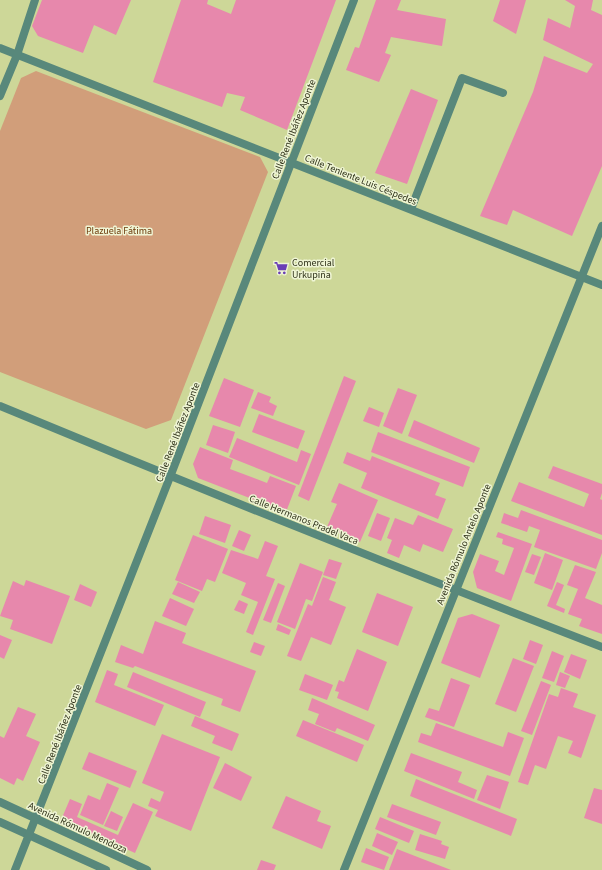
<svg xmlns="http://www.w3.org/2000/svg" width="602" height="870" font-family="'Source Sans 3',sans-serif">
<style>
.green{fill:#d19e7a}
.building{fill:#e788ac}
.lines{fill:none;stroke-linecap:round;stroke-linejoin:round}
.service{stroke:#58887b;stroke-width:8}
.minor{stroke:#58887b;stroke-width:8}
.labels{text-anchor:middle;stroke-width:3;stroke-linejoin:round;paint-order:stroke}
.street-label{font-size:10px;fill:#2f3219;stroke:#eff5d5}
.park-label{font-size:10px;fill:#6c390a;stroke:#eff5d5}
.poi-label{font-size:10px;fill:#2f3219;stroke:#eff5d5;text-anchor:start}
</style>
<rect width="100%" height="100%" fill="#cdd798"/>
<!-- green -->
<polygon class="green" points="36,71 260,157 268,172 171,420 146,429 0,372 0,131 21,78"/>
<!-- building -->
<g class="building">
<polygon points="42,0 131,0 116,35 94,25 83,53 38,36 32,26"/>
<polygon points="181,0 208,0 207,4 231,14 236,0 336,0 287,130 240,110 245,97 227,93 222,107 153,82"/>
<polygon points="376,0 401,0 397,10 446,19 442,46 391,37 385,53 391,55 379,82 346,70 355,47 359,48"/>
<polygon points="500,0 526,0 516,34 493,21"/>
<polygon points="565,0 593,0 591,10 602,15 602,166 572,236 513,210 507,225 480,216 533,92 544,56 587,73 593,64 543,40 548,18 570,28 575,6"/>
<polygon points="411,89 438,100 407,184 375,173"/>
<polygon points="344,376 356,381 309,501 298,496"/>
<polygon points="224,378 254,390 240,427 209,416"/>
<polygon points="398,388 417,395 402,434 383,426"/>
<polygon points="258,392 271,397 269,402 277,406 273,416 251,408"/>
<polygon points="369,407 384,413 379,427 363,421"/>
<polygon points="259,414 305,431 298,449 252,432"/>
<polygon points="414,420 480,448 474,463 408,436"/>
<polygon points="213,425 235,432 228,453 206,445"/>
<polygon points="378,432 470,467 463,487 371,452"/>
<polygon points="237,438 297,462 301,450 311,454 299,485 229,457"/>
<polygon points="200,447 233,460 230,469 267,483 270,476 296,486 286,512 198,478 193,464"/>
<polygon points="347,452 370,461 372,456 440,483 435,495 446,499 438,519 361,488 367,473 343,463"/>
<polygon points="553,466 602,484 602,493 600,499 602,500 602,535 511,501 519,482 584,507 589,494 548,478"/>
<polygon points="339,483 378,500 360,542 327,527 337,504 331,502"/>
<polygon points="521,510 602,540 602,553 596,569 534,547 540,530 529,526 527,532 501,523 504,513 518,518"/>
<polygon points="377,513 390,518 381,541 368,536"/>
<polygon points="418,515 453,529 443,552 423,544 420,552 404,545 399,558 387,553 392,540 387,538 395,518 413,525"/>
<polygon points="205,516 231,525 225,543 199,534"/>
<polygon points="239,530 251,535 244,551 232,546"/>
<polygon points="498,532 532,544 511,601 477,588 473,572 480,554 499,561 495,571 504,575 514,548 502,544 503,539 496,537"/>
<polygon points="193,535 228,549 215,582 207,579 202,591 175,580"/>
<polygon points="265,541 278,546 266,576 275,579 253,635 246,632 258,602 241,595 246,583 222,573 231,550 258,559"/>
<polygon points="545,553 563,560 552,590 534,583"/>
<polygon points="532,554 541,557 534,575 525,572"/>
<polygon points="329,559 342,563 336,579 323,575"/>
<polygon points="300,563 323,572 312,601 306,599 295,629 277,622"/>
<polygon points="575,565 596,572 585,598 602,605 602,634 579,626 582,619 568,614 578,589 567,585"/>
<polygon points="323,577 336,582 329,600 346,607 331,645 311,637 301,661 287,656 308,604 312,606"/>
<polygon points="26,580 70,596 52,644 10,629 13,620 0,616 13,581 24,586"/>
<polygon points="178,582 200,592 194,603 172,594"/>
<polygon points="557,582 564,585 556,605 565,609 564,613 547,606"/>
<polygon points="278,583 285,586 271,623 263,620"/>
<polygon points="80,584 97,592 91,607 74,600"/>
<polygon points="377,593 413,607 398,646 362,632"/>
<polygon points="170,598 194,609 186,626 162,616"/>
<polygon points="239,600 248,604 244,614 234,610"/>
<polygon points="472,614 500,625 480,678 441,663 458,618"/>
<polygon points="155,621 186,633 182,643 256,671 240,712 221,705 223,699 135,666 133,668 115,662 121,645 143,654"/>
<polygon points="278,624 291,630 289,635 276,630"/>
<polygon points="0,635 12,640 4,659 0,657"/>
<polygon points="530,640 543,645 536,664 523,659"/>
<polygon points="254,642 265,646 261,656 250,652"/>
<polygon points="357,649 387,662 368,711 337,698 339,692 335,691 339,680 344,682"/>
<polygon points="552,651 564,656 554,682 542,678"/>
<polygon points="571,654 587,660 580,679 564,672"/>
<polygon points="513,658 534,666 516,712 495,704"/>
<polygon points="107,670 118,674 114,685 164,705 155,726 95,702"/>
<polygon points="133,672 206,702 200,717 127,687"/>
<polygon points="560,672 570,676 565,688 556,685"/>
<polygon points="305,674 333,685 327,700 299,690"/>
<polygon points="451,678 470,685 454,727 425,717 429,708 439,711"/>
<polygon points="541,681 551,685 532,735 521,731"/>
<polygon points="561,688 578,694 573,707 596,715 581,758 568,753 573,741 558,736 546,769 535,765 528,785 518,782 549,694 558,697"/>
<polygon points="312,698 375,725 368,741 337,728 335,732 315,724 319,714 308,710"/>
<polygon points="18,707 36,714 26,736 40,742 23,781 17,778 14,785 0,778 0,736 4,738"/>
<polygon points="195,716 239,734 232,751 212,743 215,736 191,726"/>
<polygon points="303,720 364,745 357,762 296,736"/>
<polygon points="436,723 503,747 508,732 524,738 510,776 418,742 421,733 431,736"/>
<polygon points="162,734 220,757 191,831 155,816 158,810 148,806 151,798 160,802 164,792 142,783"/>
<polygon points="89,752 137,771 130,788 82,769"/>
<polygon points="411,753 462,772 458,782 477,790 474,799 404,771"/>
<polygon points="225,763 252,777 241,801 213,788"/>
<polygon points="487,775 509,782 500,809 477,800"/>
<polygon points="416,779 517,819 511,836 410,796"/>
<polygon points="107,783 119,788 103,825 80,815 88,795 100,800"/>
<polygon points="594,788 602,790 602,824 584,818"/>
<polygon points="286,796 321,811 317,821 331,826 322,849 272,828"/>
<polygon points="70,799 82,804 77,817 118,835 133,803 153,812 135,853 61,820"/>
<polygon points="392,804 441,822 436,835 387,817"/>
<polygon points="111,811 123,817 117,831 104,826"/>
<polygon points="380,817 414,831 409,843 375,829"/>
<polygon points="377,833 398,842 392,855 372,846"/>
<polygon points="420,834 442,841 441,844 449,847 445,859 415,850"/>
<polygon points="366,848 389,857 384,870 361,862"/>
<polygon points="397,849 451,870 389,870"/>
<polygon points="261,860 276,865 274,870 257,870"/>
</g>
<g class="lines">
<!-- service -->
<polyline class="service" points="411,209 462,78 503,93"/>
<!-- minor -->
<g class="minor">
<polyline points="0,48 602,285"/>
<polyline points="0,96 17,55 35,0"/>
<path d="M0,406C200,489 400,569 602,647"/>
<polyline points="0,802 147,870"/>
<polyline points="0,822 106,870"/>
<polyline points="15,870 170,477 354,0"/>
<polyline points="344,870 602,226"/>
</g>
</g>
<!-- icons -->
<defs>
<g id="supermarket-bare" transform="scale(1.08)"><path d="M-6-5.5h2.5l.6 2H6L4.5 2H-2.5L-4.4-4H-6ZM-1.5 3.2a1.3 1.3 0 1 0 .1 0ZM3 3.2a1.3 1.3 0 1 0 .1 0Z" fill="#6a3eb6" stroke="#eff5d5" stroke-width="2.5" paint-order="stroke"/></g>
</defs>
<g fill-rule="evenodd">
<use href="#supermarket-bare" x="281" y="268"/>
</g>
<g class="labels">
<!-- street labels -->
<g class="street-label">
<text transform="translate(293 129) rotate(-69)" y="4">Calle René Ibáñez Aponte</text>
<text transform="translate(361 179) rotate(22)" y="4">Calle Teniente Luis Céspedes</text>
<text transform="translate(177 432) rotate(-69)" y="4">Calle René Ibáñez Aponte</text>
<text transform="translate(304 519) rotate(22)" y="4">Calle Hermanos Pradel Vaca</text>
<text transform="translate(463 544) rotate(-68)" y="4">Avenida Rómulo Antelo Aponte</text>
<text transform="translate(59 734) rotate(-69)" y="4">Calle René Ibáñez Aponte</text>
<text transform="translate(78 827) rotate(25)" y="4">Avenida Rómulo Mendoza</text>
</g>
<!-- park labels -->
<g class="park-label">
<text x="119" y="234">Plazuela Fátima</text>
</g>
<!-- poi labels -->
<g class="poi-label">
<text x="292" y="266">Comercial<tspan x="292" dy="12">Urkupiña</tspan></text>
</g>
</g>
</svg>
